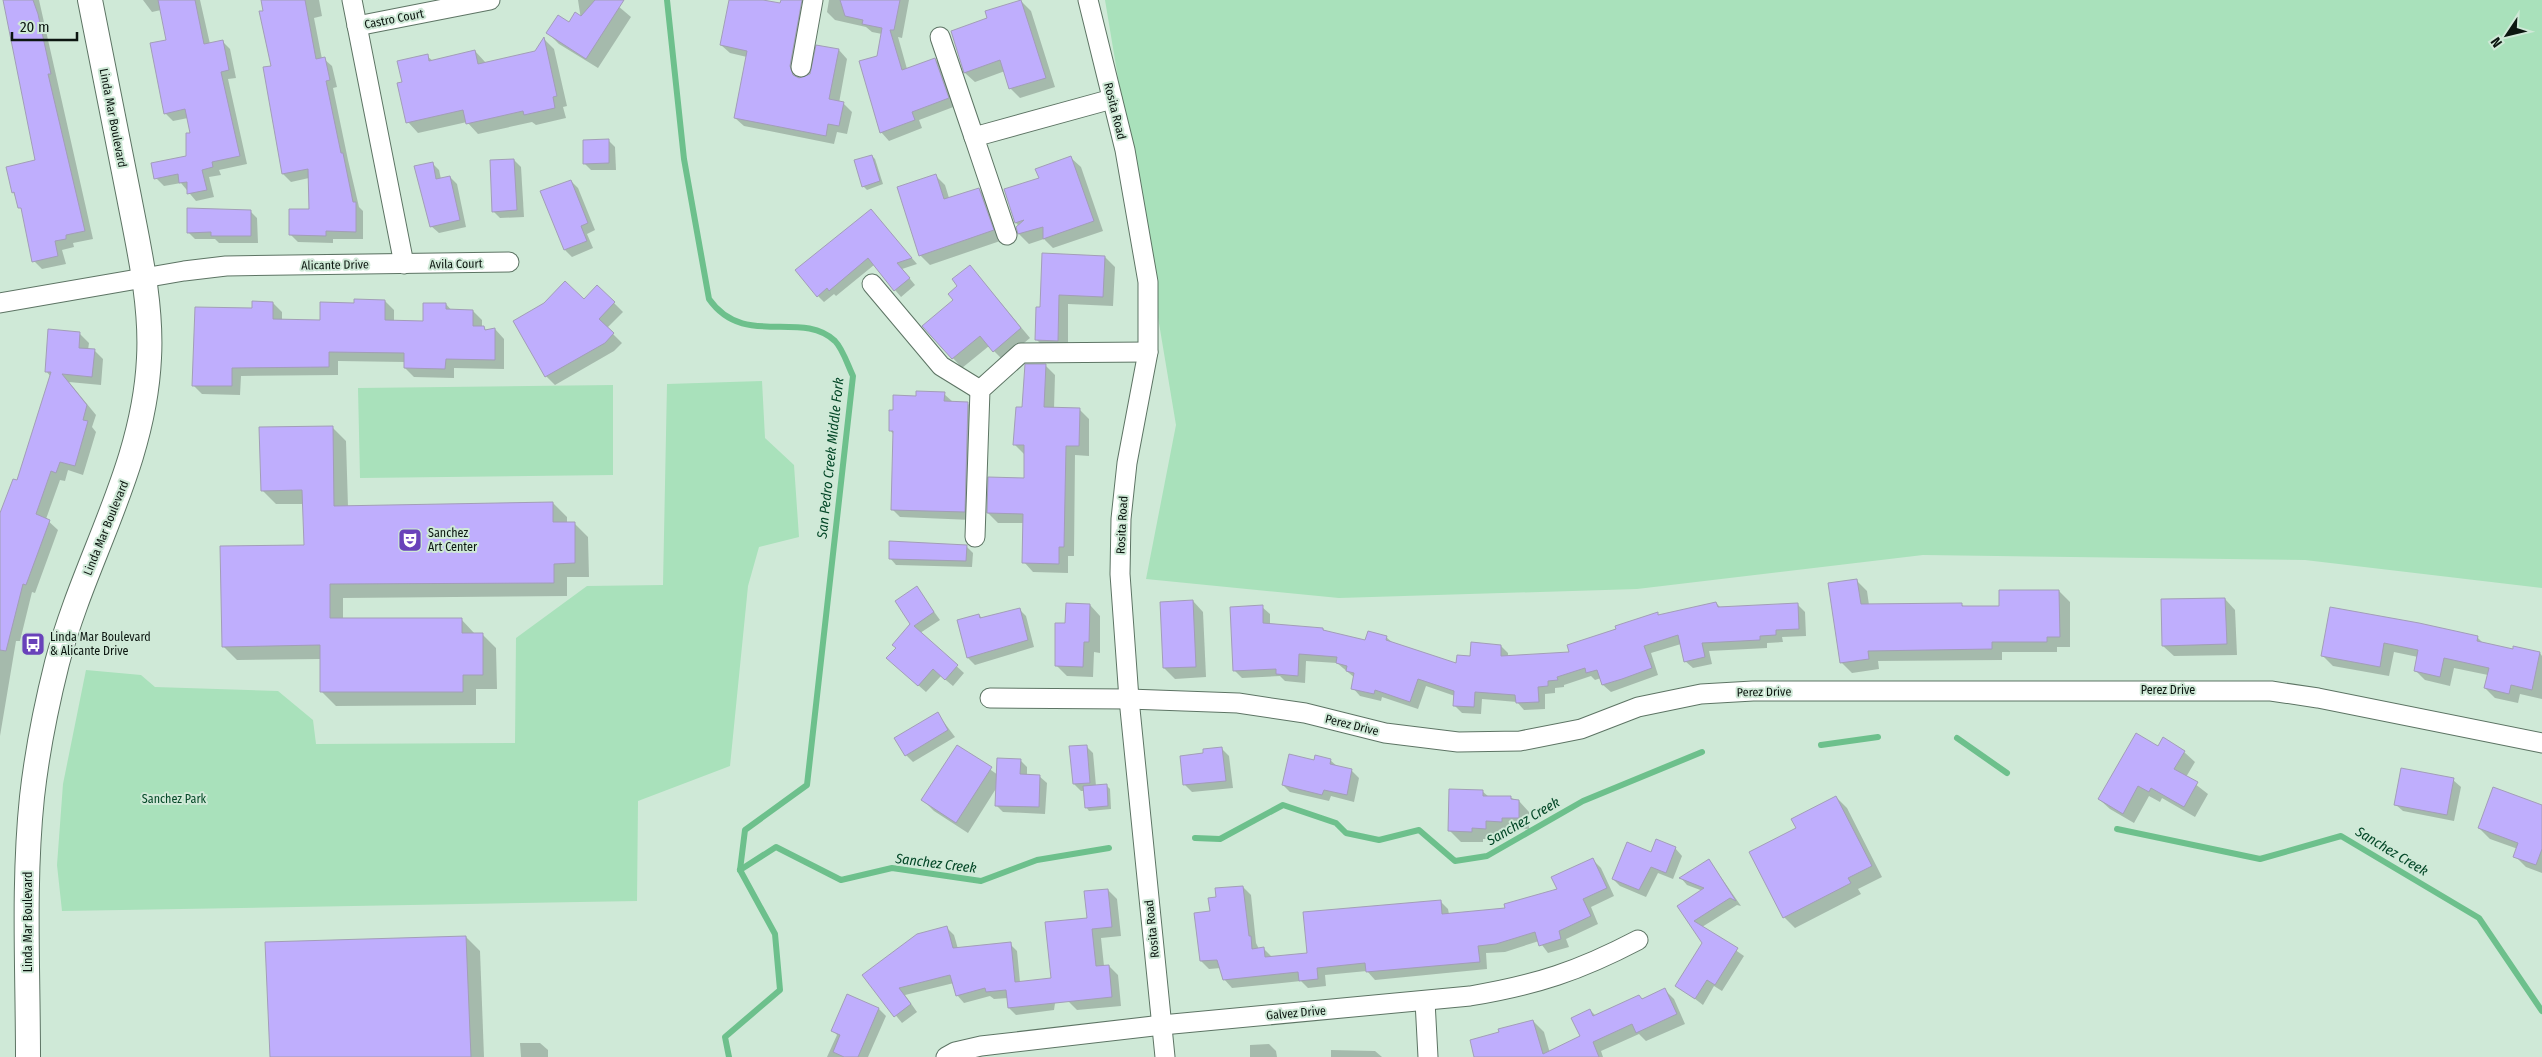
<svg xmlns="http://www.w3.org/2000/svg" width="2542" height="1057" font-family="'Fira Sans Condensed',sans-serif">
<style>
.green{fill:#a9e1bb}
.shadow{fill:#0003}
.lines{fill:none;stroke-linecap:round;stroke-linejoin:round}
.stream{stroke:#6dc08c;stroke-width:6}
.building{fill:#bfaefd;stroke:#a29eb7}
.minor-casing{stroke:#5d7464;stroke-width:21}
.tertiary-casing{stroke:#5d7464;stroke-width:26}
.minor{stroke:#fff;stroke-width:19}
.tertiary{stroke:#fff;stroke-width:24}
.labels{text-anchor:middle;stroke-width:4;stroke-linejoin:round;paint-order:stroke}
.street-label{font-size:12px;fill:#0c1610;stroke:#cfe9d7}
.poi-label{font-size:12px;fill:#0c1610;stroke:#cfe9d7;text-anchor:start}
.park-label{font-size:12px;fill:#044827;stroke:#cfe9d7}
.water-label{font-size:14px;font-style:italic;fill:#024626;stroke:#cfe9d7}
</style>
<rect width="100%" height="100%" fill="#cfe9d7"/>
<!-- green -->
<g class="green">
<polygon points="1105,0 2542,0 2542,588 2305,560 1923,555 1637,589 1339,598 1146,579 1176,425"/>
<polygon points="762,381 765,438 794,465 799,537 759,547 748,586 730,766 638,801 637,901 62,911 57,865 63,784 86,670 141,675 155,687 278,691 313,720 316,744 515,743 516,638 587,586 663,585 667,384"/>
<polygon points="613,385 613,475 360,478 358,388"/>
</g>
<!-- shadow -->
<g class="shadow">
<polygon points="4,0 39,0 93,239 73,243 74,247 62,250 66,264 42,269 34,261 22,211 13,192 36,161"/>
<polygon points="143,0 200,0 210,44 222,41 230,49 236,78 228,79 247,164 219,170 221,175 209,177 214,197 196,201 181,183 164,186 156,178 188,157 192,134 188,118 173,121 165,113 168,41 161,10 152,12"/>
<polygon points="262,0 319,0 322,16 314,18 322,59 324,59 332,66 337,87 333,88 348,160 359,207 363,211 363,239 333,239 333,243 298,242 291,235 310,210 309,178 291,182 283,174 265,68 272,67"/>
<polygon points="578,0 611,0 631,17 598,68 559,44 548,33 583,33"/>
<polygon points="730,0 757,0 800,9 808,17 799,80 810,76 839,50 847,59 839,103 843,103 852,112 847,134 837,132 834,144 744,126 735,118 747,57 730,53 721,45"/>
<polygon points="829,0 909,0 902,38 898,37 907,69 935,59 943,67 956,106 919,120 922,128 889,141 881,132 873,109 875,110 878,57 882,34 872,32 866,27 835,20 827,12"/>
<polygon points="1021,1 1031,11 1055,87 1020,98 1010,88 1005,71 975,82 965,73 952,32 988,19"/>
<polygon points="544,39 554,49 567,106 563,107 566,118 536,125 532,122 478,134 467,122 418,133 408,122 404,83 427,56 433,61 475,51 486,63 536,52"/>
<polygon points="608,140 615,147 616,170 591,170 584,163"/>
<polygon points="872,156 875,159 883,184 867,190 863,186"/>
<polygon points="1071,158 1081,167 1103,231 1053,248 1044,239 1029,244 1019,234 1019,226 1016,223 1040,179"/>
<polygon points="514,160 521,167 524,217 500,218 493,211"/>
<polygon points="432,163 439,170 441,179 450,177 457,184 466,227 439,233 431,226"/>
<polygon points="935,175 945,185 949,198 979,189 989,199 1003,240 930,265 920,255"/>
<polygon points="571,181 578,188 595,230 587,234 593,248 572,257 565,250"/>
<polygon points="250,211 257,218 258,243 219,243 215,239 195,239 188,232"/>
<polygon points="877,217 917,264 902,269 915,285 901,297 874,265 836,296 834,294 824,302 818,296"/>
<polygon points="1105,257 1115,267 1113,306 1068,304 1068,350 1047,350 1037,340 1041,308"/>
<polygon points="970,266 1030,338 1003,360 989,346 962,368 924,326 954,301"/>
<polygon points="598,287 623,312 607,328 622,343 614,351 555,385 546,376 514,321 585,301"/>
<polygon points="385,301 394,310 394,321 424,322 446,304 452,311 473,311 482,320 482,327 487,331 495,329 504,339 504,369 454,368 454,378 414,377 405,368 405,362 338,361 338,375 241,376 240,395 202,394 193,385 254,309 273,303 282,312 282,321 321,321 355,304"/>
<polygon points="80,334 89,343 88,350 94,350 103,359 101,385 69,382 96,415 92,427 96,432 83,475 68,470 65,481 60,480 46,519 58,530 35,593 32,592 20,641 16,641 0,736 0,517 17,482 51,377 46,371"/>
<polygon points="1045,365 1055,375 1054,409 1079,409 1089,419 1089,456 1075,455 1074,556 1068,556 1068,573 1033,572 1024,562 1024,523 998,523 988,513 1025,479 1024,454 1014,444 1023,408"/>
<polygon points="944,394 953,402 967,403 976,411 972,520 900,517 892,509 894,435 890,430 894,411 918,397"/>
<polygon points="332,427 346,441 348,507 553,503 567,517 567,523 574,523 588,537 589,577 567,577 567,596 343,598 343,619 461,619 475,634 482,634 496,648 497,689 476,689 476,705 336,706 322,692 321,659 237,660 223,646 305,547 304,504 276,504 262,490"/>
<polygon points="967,547 973,553 972,567 896,565 890,558"/>
<polygon points="1856,580 1867,591 1869,605 1962,605 1965,607 2000,607 2059,591 2070,602 2070,647 2057,647 2057,652 2002,652 2002,660 1878,661 1879,669 1852,673 1841,662"/>
<polygon points="917,588 940,620 920,633 964,673 953,686 941,676 926,692 895,665 912,624"/>
<polygon points="2225,599 2235,610 2237,655 2174,656 2163,646"/>
<polygon points="1193,601 1203,612 1206,677 1175,679 1164,668"/>
<polygon points="1716,603 1721,608 1797,604 1805,612 1806,636 1782,637 1783,642 1767,643 1767,648 1709,651 1712,664 1693,668 1685,661 1681,644 1651,653 1658,675 1611,692 1603,685 1601,678 1595,680 1591,676 1564,685 1564,687 1555,688 1555,693 1545,694 1545,709 1524,710 1517,702 1482,699 1481,714 1462,713 1454,705 1455,696 1426,686 1418,709 1382,697 1381,701 1360,696 1353,688 1355,678 1337,663 1306,661 1305,683 1285,681 1280,676 1242,678 1234,670 1262,607 1270,614 1270,624 1323,629 1326,632 1366,642 1386,637 1393,643 1457,665 1501,646 1508,653 1508,657 1571,653 1569,646 1657,614 1659,616"/>
<polygon points="1090,605 1100,616 1100,653 1094,652 1093,677 1067,676 1056,665 1067,624"/>
<polygon points="1019,609 1026,616 1034,647 975,665 968,658 958,621 979,615 983,619"/>
<polygon points="2331,609 2477,637 2484,644 2514,651 2514,648 2540,653 2542,656 2542,699 2520,694 2518,703 2495,698 2485,688 2488,675 2454,668 2450,686 2425,680 2415,670 2418,657 2394,652 2389,676 2333,666 2323,656"/>
<polygon points="937,713 955,737 913,762 906,755"/>
<polygon points="957,746 998,775 1020,760 1027,767 1027,776 1039,776 1047,783 1045,814 1003,812 996,805 997,787 968,833 934,811 923,800"/>
<polygon points="1086,746 1093,753 1096,786 1106,785 1110,789 1111,809 1089,811 1086,807 1085,791 1081,791 1074,784"/>
<polygon points="2158,747 2184,752 2195,762 2186,777 2208,794 2195,817 2162,798 2160,802 2149,796 2134,823 2110,809 2099,799"/>
<polygon points="1222,749 1229,756 1233,788 1192,792 1185,785 1204,754"/>
<polygon points="1330,760 1338,767 1352,771 1359,778 1354,802 1331,796 1329,801 1290,792 1283,785 1315,762"/>
<polygon points="2453,780 2461,787 2454,821 2403,811 2395,804"/>
<polygon points="1482,791 1489,797 1511,798 1519,801 1529,812 1529,829 1512,828 1512,832 1496,832 1496,839 1483,839 1483,842 1461,842 1450,831"/>
<polygon points="1836,797 1847,808 1882,877 1858,889 1861,894 1795,928 1784,917 1750,852 1797,828"/>
<polygon points="2542,807 2542,873 2526,867 2515,856 2518,849 2490,839 2479,828"/>
<polygon points="1675,848 1682,856 1673,879 1658,873 1646,897 1620,886 1613,879 1652,853"/>
<polygon points="1593,860 1601,868 1614,896 1591,907 1598,924 1566,939 1569,947 1548,953 1539,941 1505,952 1486,953 1487,969 1375,980 1367,971 1325,975 1326,986 1308,988 1301,981 1232,988 1224,979 1221,968 1209,969 1201,961 1211,912 1217,898 1243,887 1251,895 1256,943 1259,949 1264,949 1272,957 1309,954 1440,901 1448,909 1449,914 1507,909 1558,890"/>
<polygon points="1709,860 1741,906 1737,905 1702,927 1744,956 1722,991 1714,986 1703,1005 1677,985 1703,943 1679,906 1703,891 1687,885 1681,878"/>
<polygon points="1108,890 1117,899 1121,936 1101,938 1104,966 1109,966 1118,975 1121,1006 1077,1010 1057,990 1054,1010 1016,1015 1009,1008 1008,998 994,999 990,996 964,1003 957,995 954,983 905,995 917,1012 902,1023 864,976 947,928 954,935 958,949 1010,944 1017,951 1020,982 1050,980"/>
<polygon points="466,937 480,951 484,1057 271,1057"/>
<polygon points="1665,990 1674,999 1685,1024 1646,1041 1639,1034 1601,1051 1603,1057 1568,1057 1581,1037 1590,1010 1596,1016"/>
<polygon points="848,995 879,1009 886,1016 868,1057 827,1057 837,1035 833,1030"/>
<polygon points="1533,1021 1544,1032 1551,1057 1476,1057"/>
<polygon points="520,1043 540,1043 548,1050 548,1057 521,1057"/>
<polygon points="1269,1044 1276,1051 1277,1057 1250,1057 1250,1045"/>
<polygon points="1331,1050 1375,1051 1382,1057 1331,1057"/>
</g>
<g class="lines">
<!-- stream -->
<g class="stream">
<path d="M667,0L684,159L709,299C744,349 801,309 835,341C843,349 848,366 853,376L807,785L745,830L740,870"/>
<polyline points="1957,738 2007,773"/>
<polyline points="1821,745 1878,737"/>
<polyline points="2117,829 2260,859 2341,836 2479,918 2542,1011"/>
<polyline points="1195,838 1220,839 1283,805 1336,823 1346,833 1379,840 1419,830 1455,861 1487,856 1583,801 1702,752"/>
<polyline points="740,870 776,847 841,880 892,868 981,881 1037,860 1109,848"/>
<polyline points="729,1057 725,1037 780,990 775,934 740,870"/>
</g>
</g>
<!-- building -->
<g class="building">
<polygon points="3,0 33,0 38,14 51,74 48,74 85,231 66,235 66,239 55,241 58,256 32,262 21,208 18,208 14,192 12,193 6,167 35,160"/>
<polygon points="158,0 195,0 204,44 223,40 229,70 221,72 240,156 212,162 213,167 202,170 207,190 187,194 187,182 179,183 178,174 154,179 151,163 186,156 186,133 190,133 185,109 164,114 150,43 166,40"/>
<polygon points="261,0 305,0 316,59 325,57 330,80 326,81 341,153 343,153 353,202 356,202 356,232 326,231 326,236 289,235 289,209 309,209 308,169 282,174 263,67 271,66 259,11 263,11"/>
<polygon points="595,0 624,0 586,59 546,33 558,15 569,22 575,12 581,16"/>
<polygon points="729,0 763,0 780,3 781,0 802,0 790,66 793,75 799,78 810,74 816,45 839,49 829,99 844,102 839,126 828,124 826,136 734,118 747,51 720,45"/>
<polygon points="840,0 900,0 894,30 890,30 902,70 935,58 949,98 912,112 915,120 880,133 859,61 877,56 882,28 862,24 863,20 845,16"/>
<polygon points="1021,0 1046,78 1009,89 1000,60 964,73 951,31 987,18 985,11"/>
<polygon points="544,37 557,96 553,97 555,108 524,115 523,111 466,124 463,110 406,123 397,83 402,82 397,61 428,54 429,61 475,50 478,64 535,51"/>
<polygon points="609,139 609,163 583,164 583,140"/>
<polygon points="872,155 880,181 862,187 854,160"/>
<polygon points="1071,156 1094,221 1043,239 1043,227 1018,234 1016,227 1024,220 1015,223 1004,189 1039,178 1035,169"/>
<polygon points="514,159 517,210 492,212 490,160"/>
<polygon points="433,162 436,179 450,176 460,220 430,227 414,166"/>
<polygon points="936,174 944,199 979,188 994,230 919,256 897,187"/>
<polygon points="571,180 588,223 581,226 587,241 564,250 540,191"/>
<polygon points="187,208 251,210 251,236 211,236 211,232 187,233"/>
<polygon points="871,209 912,258 897,263 910,278 894,291 868,258 829,291 827,288 817,297 795,270"/>
<polygon points="1042,253 1105,256 1103,297 1059,295 1058,341 1035,340 1036,307 1040,307"/>
<polygon points="970,265 1021,328 993,352 980,336 952,359 922,326 953,300 948,294 957,286 952,279"/>
<polygon points="565,281 584,299 597,285 615,302 599,319 614,333 605,343 545,377 513,321 544,303"/>
<polygon points="354,299 385,300 385,320 423,321 423,303 446,303 446,309 473,310 473,326 484,326 485,330 495,328 495,360 446,359 445,369 404,368 404,353 329,352 329,367 232,368 232,386 192,386 195,307 252,308 252,301 273,302 273,319 320,320 320,302 354,303"/>
<polygon points="48,329 80,332 79,348 95,349 92,377 62,374 87,405 83,420 88,421 75,466 60,462 56,473 51,471 36,514 50,520 26,585 23,584 6,651 0,650 0,513 13,479 17,480 51,372 45,372"/>
<polygon points="1025,364 1046,364 1044,407 1080,408 1079,446 1066,446 1064,547 1059,547 1059,564 1022,563 1023,514 987,513 988,477 1024,478 1024,445 1013,445 1016,407 1022,407"/>
<polygon points="916,391 945,392 944,401 968,402 965,512 891,510 893,431 889,431 889,410 893,410 893,395 916,396"/>
<polygon points="333,426 334,506 553,502 553,522 575,522 575,563 554,564 554,583 330,584 330,618 462,618 462,633 483,633 483,675 463,675 463,692 320,692 320,645 222,647 220,546 304,545 302,490 261,491 259,427"/>
<polygon points="889,541 967,545 966,561 889,559"/>
<polygon points="1857,579 1861,604 1962,603 1962,606 1999,606 1999,590 2059,590 2060,637 2047,637 2047,642 1992,642 1992,649 1868,651 1869,659 1840,663 1828,583"/>
<polygon points="917,586 934,612 914,626 958,665 945,680 933,669 918,686 886,658 896,648 892,645 910,624 895,601"/>
<polygon points="2225,598 2227,644 2162,646 2161,599"/>
<polygon points="1193,600 1196,667 1163,668 1160,602"/>
<polygon points="1716,602 1718,607 1798,603 1799,629 1776,630 1776,635 1760,636 1760,640 1702,643 1705,657 1684,662 1678,635 1644,646 1652,668 1622,679 1602,685 1597,670 1586,673 1585,668 1557,677 1558,680 1548,681 1548,686 1538,687 1539,702 1516,703 1515,695 1475,692 1474,707 1453,706 1454,691 1418,679 1410,702 1375,690 1374,694 1351,689 1354,673 1346,671 1347,666 1336,663 1337,657 1299,654 1298,676 1276,674 1276,669 1233,671 1230,607 1263,605 1263,623 1323,628 1323,630 1365,640 1368,631 1387,636 1386,640 1456,663 1457,655 1470,656 1471,642 1501,645 1501,656 1569,652 1567,645 1616,629 1615,626 1658,612 1658,615"/>
<polygon points="1066,603 1090,604 1089,642 1084,642 1083,667 1055,666 1055,623 1065,623"/>
<polygon points="2330,607 2419,623 2478,636 2477,641 2513,649 2513,646 2540,652 2532,690 2511,685 2509,694 2484,688 2489,668 2444,658 2440,677 2414,671 2418,650 2384,643 2380,667 2321,656"/>
<polygon points="1020,608 1028,640 967,658 957,620 979,614 980,618"/>
<polygon points="938,712 948,730 905,756 894,738"/>
<polygon points="2136,733 2158,746 2163,737 2185,751 2174,769 2198,782 2184,807 2151,788 2149,792 2138,786 2123,814 2098,799"/>
<polygon points="957,745 992,767 956,823 921,800"/>
<polygon points="1087,745 1090,783 1073,784 1069,746"/>
<polygon points="1222,747 1226,781 1183,785 1180,756 1203,753 1203,749"/>
<polygon points="1289,754 1314,760 1315,755 1331,759 1330,764 1352,769 1347,795 1324,790 1322,795 1282,785"/>
<polygon points="997,758 1021,759 1020,774 1040,775 1039,807 995,806"/>
<polygon points="2401,768 2454,778 2447,815 2394,805"/>
<polygon points="1107,784 1108,806 1085,808 1083,786"/>
<polygon points="2493,787 2542,805 2542,849 2536,865 2513,857 2518,843 2478,828"/>
<polygon points="1449,789 1483,790 1483,796 1511,796 1511,799 1519,800 1519,818 1502,818 1502,822 1486,821 1486,829 1472,828 1472,832 1448,831"/>
<polygon points="1836,796 1872,866 1848,878 1851,883 1783,918 1749,852 1796,828 1791,819"/>
<polygon points="1656,839 1676,847 1666,873 1651,867 1639,890 1612,879 1627,842 1651,852"/>
<polygon points="1593,858 1607,888 1583,899 1591,916 1559,931 1561,939 1539,946 1535,932 1496,944 1478,946 1480,962 1366,972 1365,963 1317,968 1318,979 1299,981 1298,972 1223,980 1217,960 1200,961 1194,913 1210,911 1208,898 1216,897 1215,888 1243,886 1249,936 1251,936 1252,949 1264,947 1265,957 1307,953 1303,912 1441,900 1442,914 1505,908 1504,904 1557,889 1551,877"/>
<polygon points="1709,859 1736,901 1730,898 1694,921 1738,948 1715,985 1707,980 1695,999 1675,986 1702,943 1677,906 1704,888 1679,878"/>
<polygon points="1108,889 1112,927 1092,929 1096,966 1109,965 1112,997 1008,1008 1006,990 986,992 985,988 956,996 950,975 899,988 911,1004 894,1017 862,975 917,934 947,926 953,948 1011,942 1015,982 1051,978 1045,922 1087,918 1084,891"/>
<polygon points="466,936 471,1057 270,1057 265,942"/>
<polygon points="1665,988 1677,1014 1636,1033 1632,1024 1593,1042 1599,1057 1474,1057 1470,1040 1499,1032 1498,1029 1533,1020 1543,1054 1580,1036 1571,1018 1590,1009 1593,1016 1639,995 1642,999"/>
<polygon points="847,994 879,1008 858,1057 844,1057 833,1052 840,1035 831,1031"/>
</g>
<g class="lines">
<!-- minor casing -->
<g class="minor-casing">
<g id="minor">
<polyline points="352,0 404,264"/>
<polyline points="1088,0 1125,150 1148,282 1148,352 1127,463 1121,519 1120,574 1129,699 1165,1057"/>
<polyline points="357,26 490,0"/>
<polyline points="940,37 974,137"/>
<polyline points="801,67 813,0"/>
<polyline points="1007,235 974,137 1112,99"/>
<polyline points="872,284 941,366 980,390"/>
<polyline points="0,303 184,271 226,266 509,262"/>
<polyline points="975,537 980,390 1021,353 1148,352"/>
<polyline points="990,698 1129,699 1238,703 1305,713 1385,733 1458,742 1520,741 1581,729 1638,707 1701,694 1753,691 2271,691 2318,698 2542,743"/>
<polyline points="1425,1001 1428,1057"/>
<path d="M946,1057L955,1052L981,1046L1162,1025L1470,996C1536,985 1579,971 1638,940"/>
</g>
</g>
<!-- tertiary casing -->
<g class="tertiary-casing">
<path id="tertiary" d="M28,1057C28,971 23,883 32,797C37,752 46,707 57,663C84,559 144,468 149,358C152,305 139,249 129,197C116,131 103,66 90,0"/>
</g>
<!-- minor -->
<use href="#minor" class="minor"/>
<!-- tertiary -->
<use href="#tertiary" class="tertiary"/>
</g>
<!-- icons -->
<defs>
<g id="theatre-square" transform="scale(1.25)"><rect x="-9" y="-9" width="18" height="18" rx="4" fill="#6942ba" stroke="#cfe9d7"/><path d="M-5-5.5Q0-4 5-5.5V0Q5 5 0 6Q-5 5-5 0ZM-3.3-2.5H-1v1.5H-3.3ZM1-2.5H3.3v1.5H1ZM-2.8 1Q0 5.5 2.8 1Z" fill="#fff"/></g>
<g id="bus-square" transform="scale(1.25)"><rect x="-9" y="-9" width="18" height="18" rx="4" fill="#6942ba" stroke="#cfe9d7"/><path d="M-5-6H5V4H4V6H2V4H-2V6H-4V4H-5ZM-3.5-4V0h7V-4ZM-3.5 1.2v1.5H-2V1.2ZM2 1.2v1.5H3.5V1.2Z" fill="#fff"/></g>
</defs>
<g fill-rule="evenodd">
<use href="#theatre-square" x="410" y="540"/>
<use href="#bus-square" x="33" y="644"/>
</g>
<g class="labels">
<!-- street labels -->
<g class="street-label">
<text transform="translate(394 19) rotate(-11)" y="4">Castro Court</text>
<text transform="translate(1115 111) rotate(76)" y="4">Rosita Road</text>
<text transform="translate(113 118) rotate(79)" y="4">Linda Mar Boulevard</text>
<text transform="translate(456 264) rotate(-1)" y="4">Avila Court</text>
<text transform="translate(335 265) rotate(-1)" y="4">Alicante Drive</text>
<text transform="translate(1122 525) rotate(-87)" y="4">Rosita Road</text>
<text transform="translate(106 528) rotate(-68)" y="4">Linda Mar Boulevard</text>
<text x="2168" y="694">Perez Drive</text>
<text transform="translate(1764 692) rotate(-1)" y="4">Perez Drive</text>
<text transform="translate(1352 725) rotate(14)" y="4">Perez Drive</text>
<text transform="translate(28 922) rotate(-90)" y="4">Linda Mar Boulevard</text>
<text transform="translate(1152 929) rotate(-96)" y="4">Rosita Road</text>
<text transform="translate(1296 1013) rotate(-5)" y="4">Galvez Drive</text>
</g>
<!-- poi labels -->
<g class="poi-label">
<text x="428" y="537">Sanchez<tspan x="428" dy="14">Art Center</tspan></text>
<text x="50" y="641">Linda Mar Boulevard<tspan x="50" dy="14">&amp; Alicante Drive</tspan></text>
</g>
<!-- park labels -->
<g class="park-label">
<text x="174" y="803">Sanchez Park</text>
</g>
<!-- water labels -->
<g class="water-label">
<text transform="translate(830 458) rotate(-84)" y="5">San Pedro Creek Middle Fork</text>
<text transform="translate(1523 821) rotate(-30)" y="5">Sanchez Creek</text>
<text transform="translate(2392 851) rotate(31)" y="5">Sanchez Creek</text>
<text transform="translate(936 863) rotate(7)" y="5">Sanchez Creek</text>
</g>
</g>
<!-- north arrow -->
<g transform="translate(2507 35) rotate(235)" stroke="#cfe9d7" stroke-width="4" paint-order="stroke">
<path d="M0-4L9 19L0 12L-9 19Z" fill="#0c1610"/>
<text y="-8" font-size="14" font-weight="bold" text-anchor="middle" fill="#0c1610">N</text>
</g>
<!-- scale -->
<path d="M12 32v8h65v-8" fill="none" stroke="#0c1610" stroke-width="2.5"/>
<text x="20" y="32" font-size="15" fill="#0c1610" stroke="#cfe9d7" stroke-width="4" paint-order="stroke">20 m</text>
</svg>
